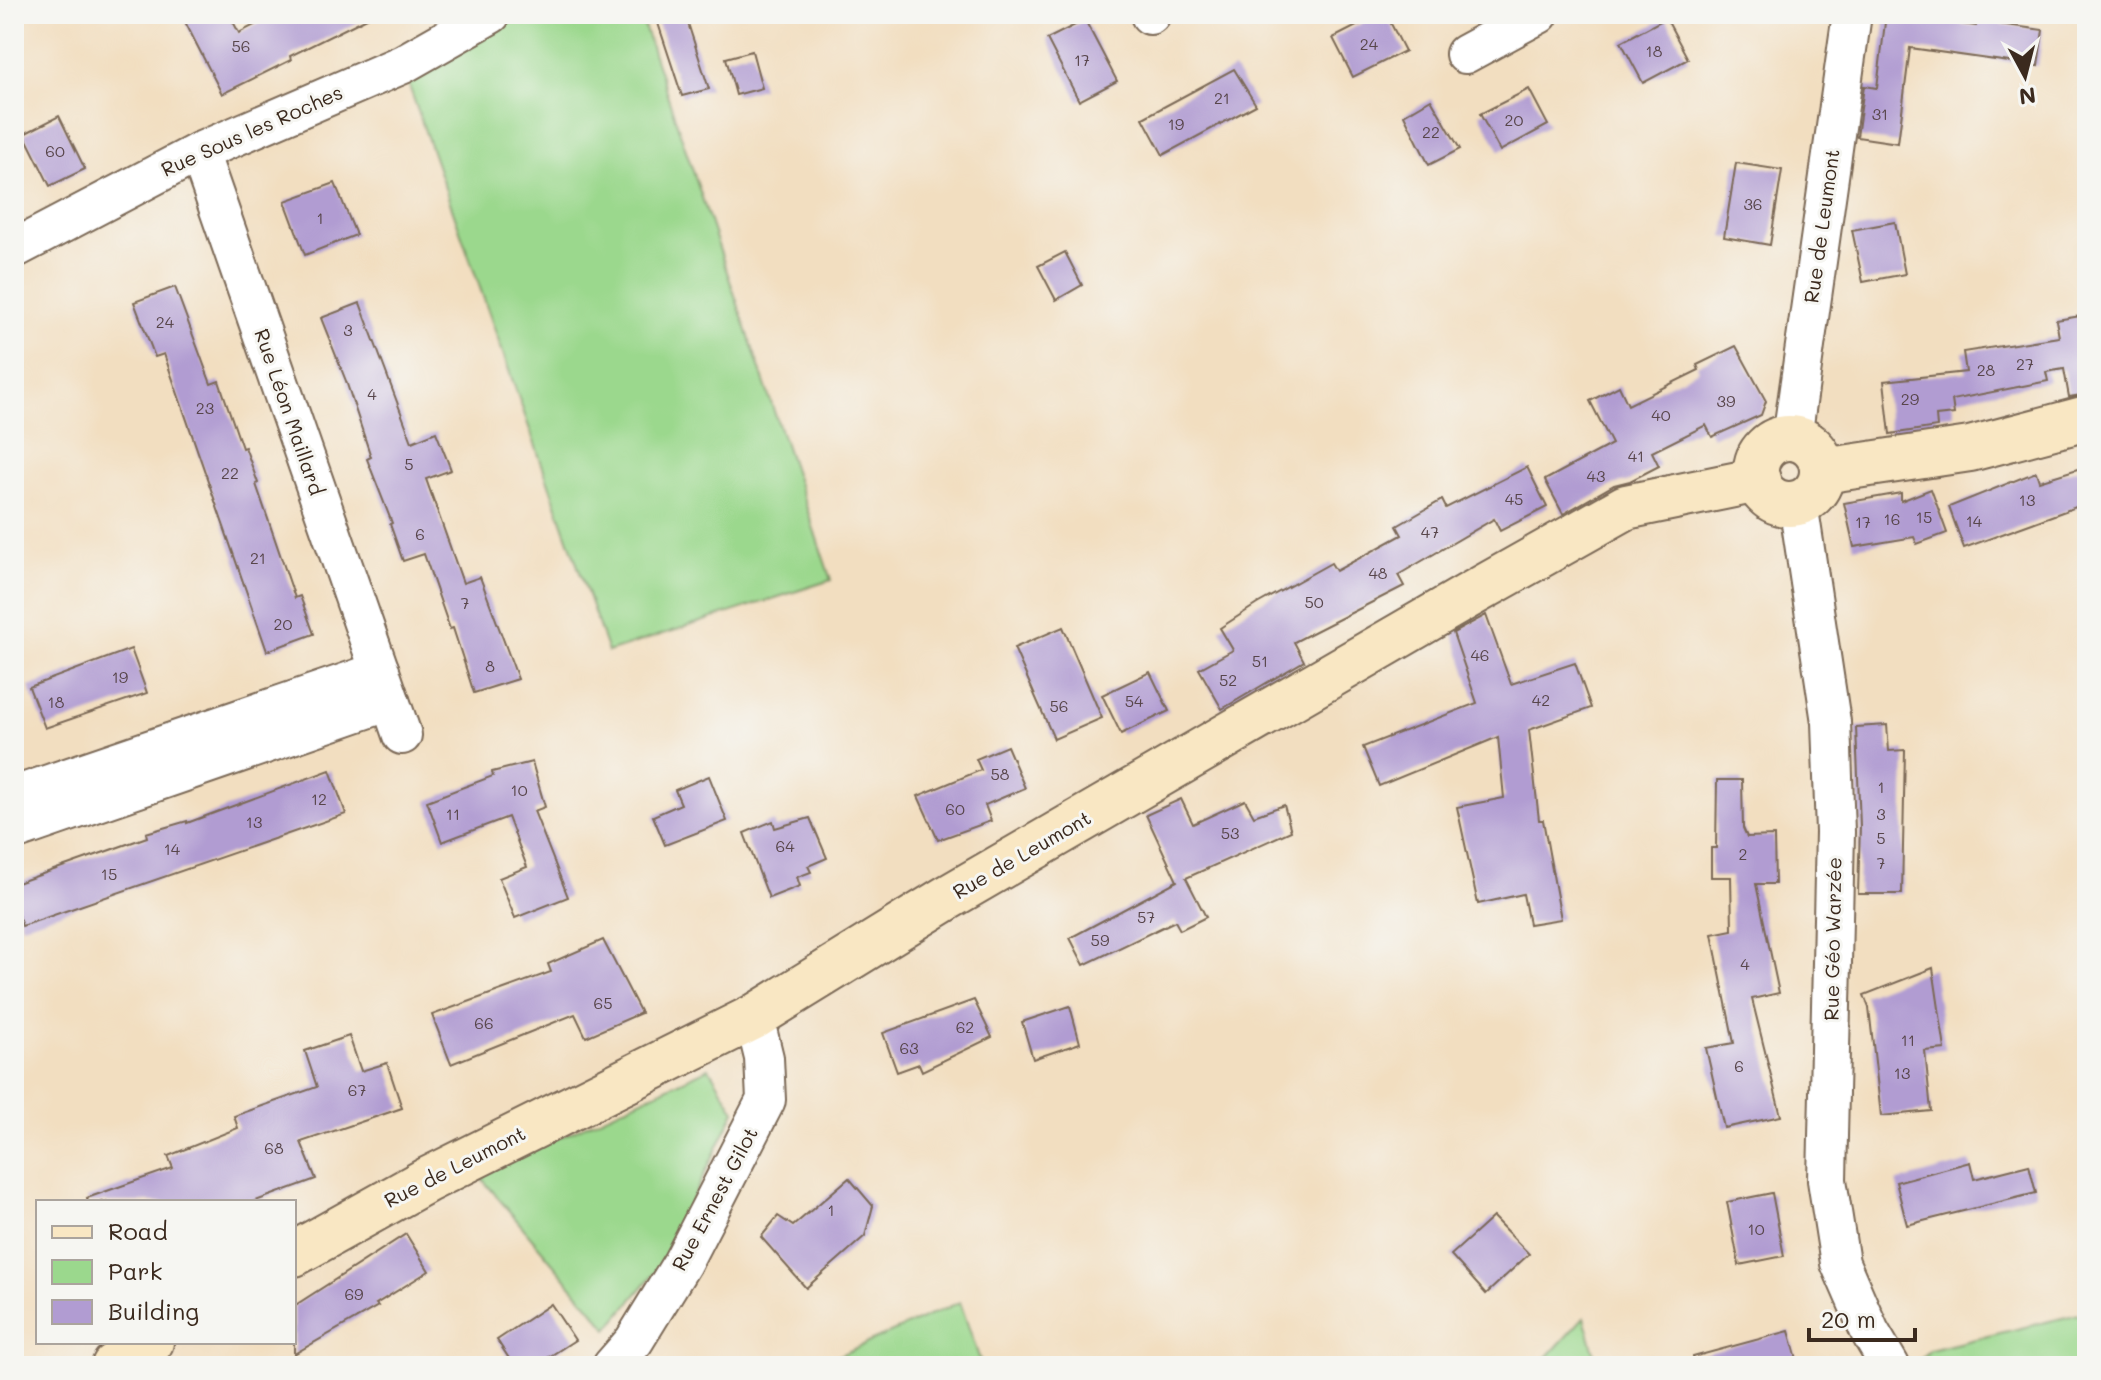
<svg xmlns="http://www.w3.org/2000/svg" width="2101" height="1380" font-family="Mali,sans-serif">
<style>
.green{fill:#9bd88d;stroke:#6b8156;stroke-width:2}
.building{fill:#b19cd2}
.lines{fill:none;stroke-linecap:round;stroke-linejoin:round}
.street-casing{stroke:#7b6957;stroke-width:42}
.secondary-casing{stroke:#7b6957;stroke-width:48}
.street{stroke:#fff;stroke-width:38}
.secondary{stroke:#f9e7c3;stroke-width:44}
.labels{text-anchor:middle;stroke-width:6;stroke-linejoin:round;paint-order:stroke}
.number-label{font-size:16px;fill:#58464b}
.street-label{font-size:20px;fill:#3b2a1e;stroke:#f6f6f2}
</style>
<rect width="100%" height="100%" fill="#f6f6f2"/>
<filter id="ink" filterUnits="userSpaceOnUse"><feTurbulence type="fractalNoise" baseFrequency=".0125" numOctaves="2"/><feDisplacementMap in="SourceGraphic" scale="16" xChannelSelector="R" yChannelSelector="G"/><feConvolveMatrix kernelMatrix="1 2 1 2 8 2 1 2 1" color-interpolation-filters="sRGB"/></filter>
<filter id="wash" filterUnits="userSpaceOnUse"><feTurbulence type="fractalNoise" baseFrequency=".006" numOctaves="4" result="noise"/><feDisplacementMap in="SourceGraphic" scale="32" xChannelSelector="R" yChannelSelector="G"/><feGaussianBlur stdDeviation="1.8" result="paint"/><feColorMatrix in="noise" values="0 0 0 0 0 0 0 0 0 0 0 0 0 0 0 0 0 1.4 0 .05"/><feComposite in="paint" operator="in"/></filter>
<g filter="url(#wash)">
<rect width="100%" height="100%" fill="#f2dec0"/>
<!-- green -->
<g class="green">
<polygon points="514,14 640,14 831,580 608,652 407,80"/>
<polygon points="709,1068 735,1111 660,1266 608,1329 479,1175"/>
<polygon points="960,1302 982,1366 815,1366"/>
<polygon points="2087,1312 2087,1366 1914,1366 1930,1350"/>
<polygon points="1584,1317 1598,1366 1539,1366"/>
</g>
<g id="blocks">
<!-- building -->
<g class="building">
<polygon points="181,14 229,14 239,33 276,14 375,14 290,56 291,60 222,94"/>
<polygon points="655,14 685,14 709,89 682,96"/>
<polygon points="1380,14 1386,14 1405,51 1353,77 1333,38"/>
<polygon points="1886,14 1976,26 1977,21 2043,30 2038,66 1910,48 1898,143 1857,137 1864,86 1877,88"/>
<polygon points="1666,18 1688,59 1643,83 1621,42"/>
<polygon points="1085,20 1117,81 1079,101 1047,39"/>
<polygon points="752,51 762,88 736,95 726,58"/>
<polygon points="1234,69 1256,105 1163,155 1143,118"/>
<polygon points="1529,89 1548,125 1500,151 1480,114"/>
<polygon points="1431,99 1460,149 1429,165 1404,115"/>
<polygon points="59,116 85,169 50,186 24,134"/>
<polygon points="1736,163 1782,170 1770,245 1724,237"/>
<polygon points="335,183 356,235 305,255 285,201"/>
<polygon points="1895,222 1905,274 1863,282 1852,230"/>
<polygon points="1065,252 1082,285 1056,300 1038,266"/>
<polygon points="175,287 211,384 219,381 242,448 245,447 258,483 256,484 295,598 300,596 314,634 267,651 164,354 155,357 134,302"/>
<polygon points="360,303 412,442 436,432 451,470 426,479 463,583 480,577 518,679 474,693 453,628 450,629 424,554 403,561 390,524 392,523 367,459 371,457 346,381 321,318"/>
<polygon points="2087,315 2087,394 2069,397 2064,369 2046,372 2048,381 1952,400 1954,414 1936,416 1937,427 1890,434 1884,381 1966,372 1963,352 2059,337 2056,320"/>
<polygon points="1736,346 1766,401 1761,415 1712,437 1706,425 1652,452 1659,466 1630,481 1614,485 1563,514 1545,480 1612,444 1590,401 1619,386 1628,405 1699,370 1697,365"/>
<polygon points="2087,466 2087,503 1964,548 1949,507 2036,472 2039,481"/>
<polygon points="1527,467 1547,507 1500,531 1494,519 1398,575 1404,586 1294,642 1304,661 1222,709 1199,669 1233,650 1220,628 1257,604 1331,563 1336,571 1402,535 1397,526 1442,500 1446,508"/>
<polygon points="1931,489 1947,533 1917,544 1914,537 1854,547 1844,503 1901,493 1901,501"/>
<polygon points="1486,615 1511,684 1575,663 1591,708 1529,730 1539,820 1543,820 1561,919 1529,924 1523,894 1478,904 1457,807 1504,798 1498,737 1379,786 1363,747 1477,703 1453,633"/>
<polygon points="1063,627 1102,718 1054,739 1014,648"/>
<polygon points="131,649 147,693 45,728 29,687"/>
<polygon points="1150,672 1169,711 1121,734 1102,695"/>
<polygon points="1887,725 1889,751 1905,750 1902,894 1858,894 1860,826 1856,727"/>
<polygon points="1007,746 1025,788 985,805 991,821 938,840 918,796 981,770 976,759"/>
<polygon points="532,762 545,807 534,811 568,897 515,918 499,878 527,867 508,817 442,842 427,801 493,776 492,772"/>
<polygon points="330,770 346,814 22,926 14,904 14,884 147,837 146,833 187,821 187,823"/>
<polygon points="709,776 727,821 665,845 653,816 681,804 675,790"/>
<polygon points="1717,780 1742,780 1743,828 1747,837 1774,836 1775,884 1756,884 1779,993 1752,999 1781,1116 1724,1128 1706,1048 1734,1043 1712,934 1732,930 1731,877 1711,877 1711,848 1716,848"/>
<polygon points="1181,799 1193,824 1245,800 1254,816 1284,805 1291,831 1186,878 1206,917 1180,930 1175,921 1084,965 1070,938 1177,881 1146,815"/>
<polygon points="810,818 827,858 808,866 811,872 797,877 800,886 769,898 744,833 773,821 775,828"/>
<polygon points="603,940 641,1013 586,1037 575,1014 451,1064 432,1015 551,972 548,964"/>
<polygon points="1933,968 1945,1049 1925,1051 1931,1111 1881,1116 1869,1008 1864,995"/>
<polygon points="974,1000 992,1037 922,1071 919,1064 897,1072 883,1033"/>
<polygon points="1070,1006 1080,1043 1033,1059 1022,1022"/>
<polygon points="349,1036 361,1071 387,1063 402,1108 301,1142 316,1179 253,1202 88,1202 87,1198 173,1168 168,1156 238,1128 234,1116 317,1087 305,1051"/>
<polygon points="1970,1162 1974,1179 2029,1165 2036,1193 1907,1225 1896,1182"/>
<polygon points="849,1178 873,1206 865,1236 806,1288 761,1237 778,1216 793,1226"/>
<polygon points="1772,1193 1784,1256 1739,1265 1727,1202"/>
<polygon points="1493,1217 1529,1254 1486,1294 1451,1255"/>
<polygon points="406,1234 429,1271 376,1304 378,1306 294,1354 294,1306"/>
<polygon points="551,1304 575,1340 535,1366 514,1366 497,1340"/>
<polygon points="1789,1331 1799,1366 1694,1366 1693,1357"/>
</g>
</g>
</g>
<g filter="url(#ink)">
<use href="#blocks" fill-opacity="0" stroke="#7b6957" stroke-width="2"/>
<g class="lines">
<!-- street casing -->
<g class="street-casing">
<g id="street">
<polyline points="1150,15 1151,14"/>
<polyline points="1465,54 1539,14"/>
<polyline points="199,152 402,735"/>
<polyline points="14,249 199,152 403,64 491,14"/>
<polyline points="1792,438 1852,14"/>
<polyline points="1798,503 1831,722 1835,832 1827,1180 1840,1263 1870,1332 1890,1366"/>
<polyline points="14,796 380,671"/>
<polyline points="14,831 390,701"/>
<polyline points="612,1366 634,1341 682,1263 766,1100 764,1058 754,1017"/>
</g>
</g>
<!-- secondary casing -->
<g class="secondary-casing">
<g id="secondary">
<circle cx="1789" cy="471" r="33"/>
<polyline points="1823,471 1970,449 2087,418"/>
<polyline points="294,1254 427,1180 754,1017 947,898 1468,596 1626,507 1758,480"/>
<polyline points="114,1366 151,1342"/>
</g>
</g>
<!-- street -->
<use href="#street" class="street"/>
<!-- secondary -->
<use href="#secondary" class="secondary"/>
</g>
</g>
<g class="labels">
<!-- number labels -->
<g class="number-label">
<text x="1369" y="50">24</text>
<text x="241" y="52">56</text>
<text x="1654" y="57">18</text>
<text x="1082" y="66">17</text>
<text x="1222" y="104">21</text>
<text x="1880" y="120">31</text>
<text x="1514" y="126">20</text>
<text x="1176" y="130">19</text>
<text x="1431" y="138">22</text>
<text x="55" y="157">60</text>
<text x="1753" y="210">36</text>
<text x="320" y="224">1</text>
<text x="165" y="328">24</text>
<text x="348" y="336">3</text>
<text x="2025" y="370">27</text>
<text x="1986" y="376">28</text>
<text x="372" y="400">4</text>
<text x="1910" y="405">29</text>
<text x="1726" y="407">39</text>
<text x="205" y="414">23</text>
<text x="1661" y="421">40</text>
<text x="1636" y="462">41</text>
<text x="409" y="470">5</text>
<text x="230" y="479">22</text>
<text x="1596" y="482">43</text>
<text x="1514" y="505">45</text>
<text x="2027" y="506">13</text>
<text x="1924" y="523">15</text>
<text x="1892" y="525">16</text>
<text x="1974" y="527">14</text>
<text x="1863" y="528">17</text>
<text x="1430" y="538">47</text>
<text x="420" y="540">6</text>
<text x="258" y="564">21</text>
<text x="1378" y="579">48</text>
<text x="1314" y="608">50</text>
<text x="465" y="609">7</text>
<text x="283" y="630">20</text>
<text x="1480" y="661">46</text>
<text x="1260" y="667">51</text>
<text x="490" y="672">8</text>
<text x="120" y="683">19</text>
<text x="1228" y="686">52</text>
<text x="1541" y="706">42</text>
<text x="1134" y="707">54</text>
<text x="56" y="708">18</text>
<text x="1059" y="712">56</text>
<text x="1000" y="780">58</text>
<text x="1881" y="793">1</text>
<text x="519" y="796">10</text>
<text x="319" y="805">12</text>
<text x="955" y="815">60</text>
<text x="453" y="820">11</text>
<text x="1881" y="820">3</text>
<text x="254" y="828">13</text>
<text x="1230" y="839">53</text>
<text x="1881" y="844">5</text>
<text x="785" y="852">64</text>
<text x="172" y="855">14</text>
<text x="1743" y="860">2</text>
<text x="1881" y="869">7</text>
<text x="109" y="880">15</text>
<text x="1146" y="923">57</text>
<text x="1100" y="946">59</text>
<text x="1745" y="970">4</text>
<text x="603" y="1009">65</text>
<text x="484" y="1029">66</text>
<text x="965" y="1033">62</text>
<text x="1908" y="1046">11</text>
<text x="909" y="1054">63</text>
<text x="1739" y="1072">6</text>
<text x="1902" y="1079">13</text>
<text x="357" y="1096">67</text>
<text x="274" y="1154">68</text>
<text x="831" y="1216">1</text>
<text x="1756" y="1235">10</text>
<text x="354" y="1300">69</text>
</g>
<!-- street labels -->
<g class="street-label">
<text transform="translate(252 131) rotate(-24)" y="7">Rue Sous les Roches</text>
<text transform="translate(1822 226) rotate(-82)" y="7">Rue de Leumont</text>
<text transform="translate(289 412) rotate(71)" y="7">Rue Léon Maillard</text>
<text transform="translate(1022 855) rotate(-30)" y="7">Rue de Leumont</text>
<text transform="translate(1833 939) rotate(-89)" y="7">Rue Géo Warzée</text>
<text transform="translate(455 1167) rotate(-27)" y="7">Rue de Leumont</text>
<text transform="translate(715 1199) rotate(-62)" y="7">Rue Ernest Gilot</text>
</g>
</g>
<!-- margin -->
<rect width="2101" height="1380" fill="none" stroke="#f6f6f2" stroke-width="48"/>
<!-- legend -->
<rect x="36" y="1200" width="260" height="144" fill="#f6f6f2" stroke="#aba49d" stroke-width="2"/>
<rect x="52" y="1226" width="40" height="12" fill="#f9e7c3" stroke="#aba49d" stroke-width="2"/>
<text x="108" y="1240" font-size="24" fill="#3b2a1e">Road</text>
<rect x="52" y="1260" width="40" height="24" fill="#9bd88d" stroke="#aba49d" stroke-width="2"/>
<text x="108" y="1280" font-size="24" fill="#3b2a1e">Park</text>
<rect x="52" y="1300" width="40" height="24" fill="#b19cd2" stroke="#aba49d" stroke-width="2"/>
<text x="108" y="1320" font-size="24" fill="#3b2a1e">Building</text>
<!-- north arrow -->
<g transform="translate(2025 76) rotate(173)" stroke="#f6f6f2" stroke-width="6" paint-order="stroke">
<path d="M0-6L14 30L0 20L-14 30Z" fill="#3b2a1e"/>
<text y="-12" font-size="22" font-weight="bold" text-anchor="middle" fill="#3b2a1e">N</text>
</g>
<!-- scale -->
<path d="M1809 1328v12h106v-12" fill="none" stroke="#3b2a1e" stroke-width="4"/>
<text x="1821" y="1328" font-size="24" fill="#3b2a1e" stroke="#f6f6f2" stroke-width="6" paint-order="stroke">20 m</text>
</svg>
